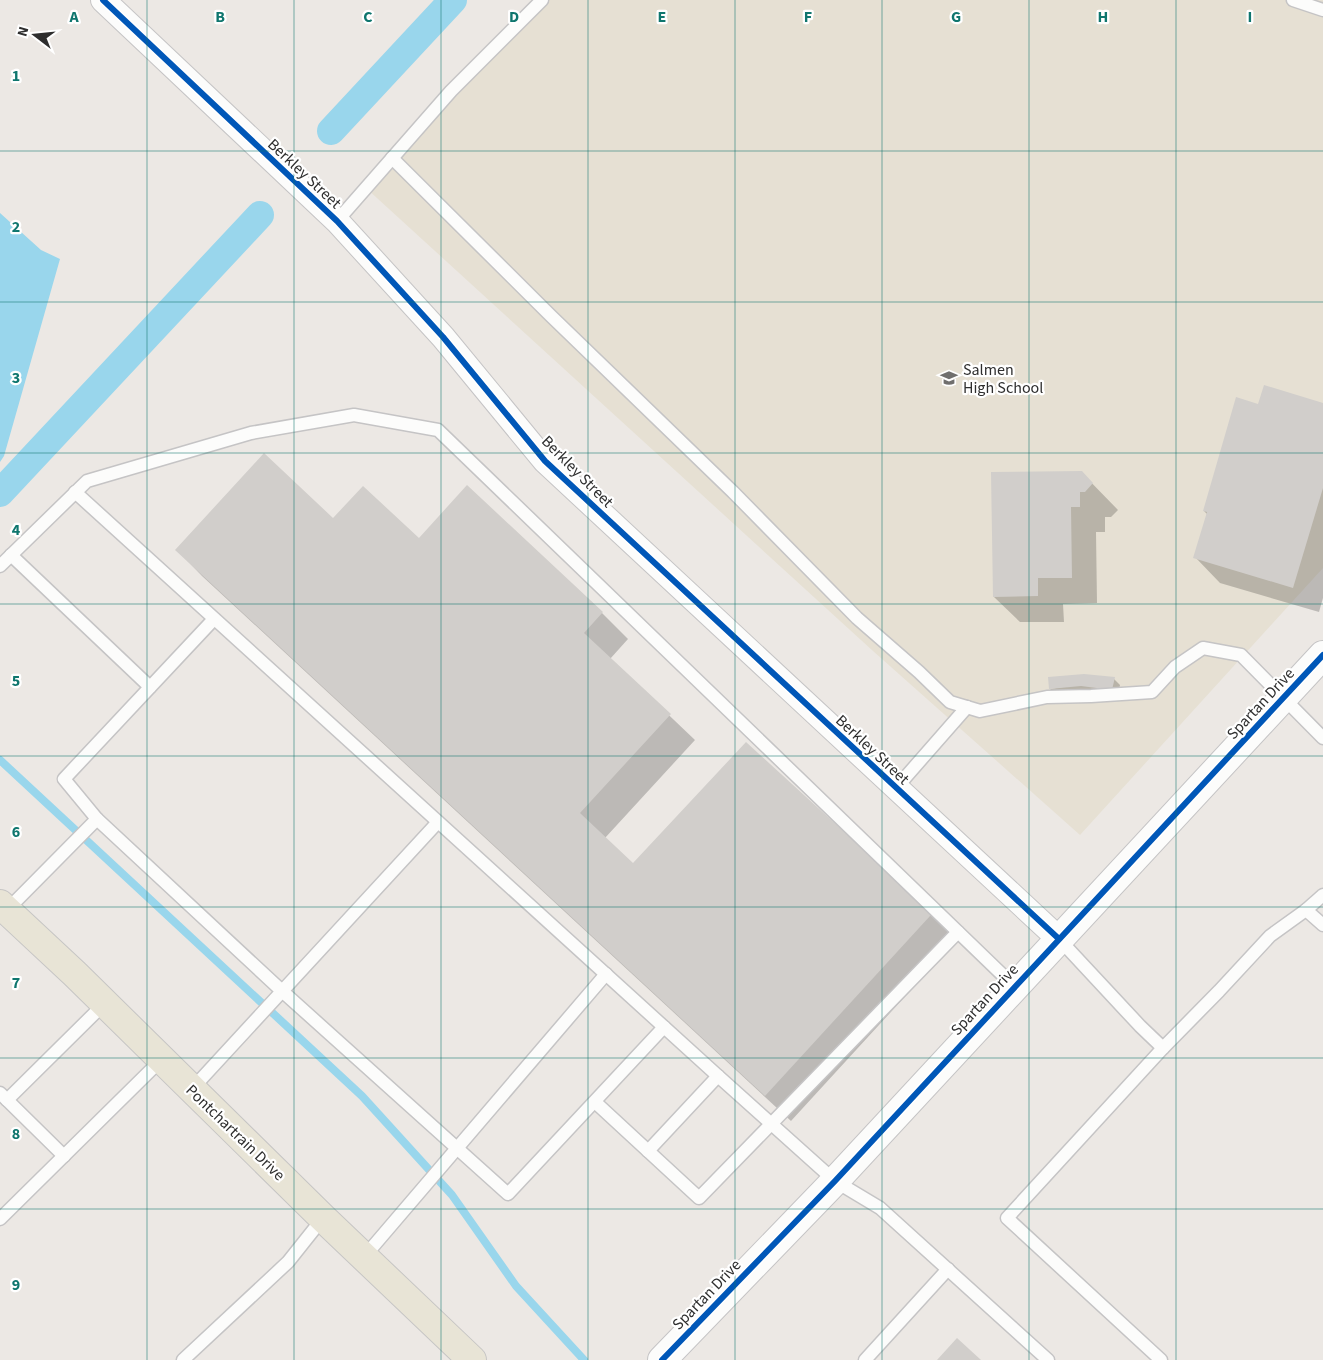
<svg xmlns="http://www.w3.org/2000/svg" width="1323" height="1360" font-family="'Source Sans 3',sans-serif">
<style>
.education{fill:#e6e0d3}
.water{fill:#99d6ec}
.shadow{fill:#0003}
.lines{fill:none;stroke-linecap:round;stroke-linejoin:round}
.stream{stroke:#99d6ec;stroke-width:8}
.canal{stroke:#99d6ec;stroke-width:28}
.building{fill:#d1cecb}
.lane-casing{stroke:#c5c4c5;stroke-width:15}
.street-casing{stroke:#c5c4c5;stroke-width:26}
.secondary-casing{stroke:#c5c4c5;stroke-width:30}
.primary-casing{stroke:#c6c5c4;stroke-width:30}
.lane{stroke:#fcfcfb;stroke-width:12}
.street{stroke:#fcfcfb;stroke-width:24}
.secondary{stroke:#fcfcfb;stroke-width:28}
.primary{stroke:#e8e4d6;stroke-width:28}
.cycleway-casing{stroke:#fff;stroke-width:9}
.cycleway{stroke:#0057b8;stroke-width:6}
.grid{fill:none;stroke:#0f766e;stroke-width:1;stroke-opacity:0.55}
.labels{text-anchor:middle;stroke-width:4.5;stroke-linejoin:round;paint-order:stroke}
.street-label{font-size:16px;fill:#2e2e2e;stroke:#fff}
.poi-label{font-size:16px;fill:#2e2e2e;stroke:#fff;text-anchor:start}
.grid-label{font-size:16px;text-anchor:middle;font-weight:bold;fill:#0f766e;stroke:#fff;stroke-width:4.5;stroke-linejoin:round;paint-order:stroke}
</style>
<rect width="100%" height="100%" fill="#ece8e4"/>
<!-- education -->
<polygon class="education" points="544,0 1323,0 1323,568 1080,835 873,651 366,188"/>
<!-- water -->
<polygon class="water" points="0,213 41,250 60,259 4,456 0,462"/>
<!-- shadow -->
<g class="shadow">
<polygon points="1323,404 1323,598 1319,612 1220,583 1195,557 1207,514 1204,511 1259,405"/>
<polygon points="1081,472 1118,510 1111,517 1105,517 1105,532 1096,532 1097,603 1063,604 1064,622 1020,622 994,597"/>
<polygon points="333,520 419,540 602,613 628,639 610,659 695,740 605,838 633,865 746,744 957,938 955,942 791,1121 202,576 177,550"/>
<polygon points="1114,679 1120,685 1118,696 1056,695 1050,689"/>
</g>
<g class="lines">
<!-- stream -->
<polyline class="stream" points="0,760 362,1096 452,1195 516,1286 584,1360"/>
<!-- canal -->
<g class="canal">
<polyline points="331,131 453,0"/>
<polyline points="0,493 260,215"/>
</g>
</g>
<!-- building -->
<g class="building">
<polygon points="1264,385 1323,403 1323,488 1293,588 1193,558 1207,512 1203,511 1236,397 1258,404"/>
<polygon points="264,453 333,518 363,486 419,538 467,485 603,612 584,633 671,714 580,813 633,863 746,742 932,912 930,916 765,1096 175,550"/>
<polygon points="1082,471 1093,483 1085,492 1080,492 1080,507 1071,507 1072,578 1038,578 1038,596 993,597 991,472"/>
<polygon points="1084,674 1115,677 1112,690 1081,686 1049,689 1048,677"/>
<polygon points="957,1338 981,1360 937,1360"/>
</g>
<g class="lines">
<!-- lane casing -->
<g class="lane-casing">
<g id="lane">
<polyline points="1293,0 1323,10"/>
<polyline points="392,158 551,316 733,492 857,618 919,672 950,702 980,711 1047,697 1091,696 1152,692 1175,667 1203,648 1241,655 1323,738"/>
<polyline points="337,221 451,91 542,0"/>
<polyline points="75,492 718,1076 835,1181 880,1208 1048,1360"/>
<polyline points="11,555 150,687"/>
<polyline points="0,566 87,481 251,433 354,415 438,430 1014,986"/>
<polyline points="896,788 967,707"/>
<polyline points="97,819 282,991 508,1194 664,1027"/>
<polyline points="7,910 97,819 64,779 214,619"/>
<polyline points="1306,910 1323,895"/>
<polyline points="1059,939 1140,1026 1163,1048"/>
<polyline points="192,1089 438,822"/>
<polyline points="0,1093 64,1156"/>
<polyline points="7,1100 105,1003"/>
<polyline points="595,1102 699,1198 958,932"/>
<polyline points="648,1151 718,1076"/>
<polyline points="0,1219 162,1059"/>
<polyline points="364,1257 606,974"/>
<polyline points="183,1360 288,1262 323,1218"/>
<polyline points="865,1360 948,1269"/>
<polyline points="1161,1360 1007,1218 1163,1048 1219,991 1270,936 1306,910 1323,925"/>
</g>
</g>
<!-- street casing -->
<g class="street-casing">
<polyline id="street" points="103,0 337,221 443,337 545,461 1059,939"/>
</g>
<!-- secondary casing -->
<g class="secondary-casing">
<polyline id="secondary" points="662,1360 835,1181 1323,655"/>
</g>
<!-- primary casing -->
<g class="primary-casing">
<polyline id="primary" points="0,904 75,974 323,1218 472,1360"/>
</g>
<!-- lane -->
<use href="#lane" class="lane"/>
<!-- street -->
<use href="#street" class="street"/>
<!-- secondary -->
<use href="#secondary" class="secondary"/>
<!-- primary -->
<use href="#primary" class="primary"/>
<!-- cycleway casing -->
<g class="cycleway-casing">
<g id="cycleway">
<polyline points="103,0 337,221 443,337 545,461 1059,939"/>
<polyline points="662,1360 835,1181 1323,655"/>
</g>
</g>
<!-- cycleway -->
<use href="#cycleway" class="cycleway"/>
</g>
<!-- grid -->
<path class="grid" d="M147,0V1360M294,0V1360M441,0V1360M588,0V1360M735,0V1360M882,0V1360M1029,0V1360M1176,0V1360M0,151H1323M0,302H1323M0,453H1323M0,604H1323M0,756H1323M0,907H1323M0,1058H1323M0,1209H1323"/>
<!-- icons -->
<defs>
<g id="school-bare" transform="scale(1.35)"><path d="M0-5L7-2L0 1L-7-2ZM-4 1L0 2.5L4 1V4Q0 6-4 4Z" fill="#706f6e" stroke="#fff" stroke-width="2.5" paint-order="stroke"/></g>
</defs>
<g fill-rule="evenodd">
<use href="#school-bare" x="949" y="378"/>
</g>
<g class="labels">
<!-- street labels -->
<g class="street-label">
<text transform="translate(305 173) rotate(43)" y="6">Berkley Street</text>
<text transform="translate(578 471) rotate(45)" y="6">Berkley Street</text>
<text transform="translate(1260 703) rotate(-47)" y="6">Spartan Drive</text>
<text transform="translate(873 749) rotate(43)" y="6">Berkley Street</text>
<text transform="translate(984 999) rotate(-47)" y="6">Spartan Drive</text>
<text transform="translate(236 1132) rotate(44)" y="6">Pontchartrain Drive</text>
<text transform="translate(706 1294) rotate(-46)" y="6">Spartan Drive</text>
</g>
<!-- poi labels -->
<g class="poi-label">
<text x="963" y="375">Salmen<tspan x="963" dy="18">High School</tspan></text>
</g>
</g>
<g class="grid-label">
<text x="74" y="22">A</text>
<text x="220" y="22">B</text>
<text x="368" y="22">C</text>
<text x="514" y="22">D</text>
<text x="662" y="22">E</text>
<text x="808" y="22">F</text>
<text x="956" y="22">G</text>
<text x="1103" y="22">H</text>
<text x="1250" y="22">I</text>
<text x="16" y="81">1</text>
<text x="16" y="232">2</text>
<text x="16" y="383">3</text>
<text x="16" y="535">4</text>
<text x="16" y="686">5</text>
<text x="16" y="837">6</text>
<text x="16" y="988">7</text>
<text x="16" y="1139">8</text>
<text x="16" y="1290">9</text>
</g>
<!-- north arrow -->
<g transform="translate(35 35) rotate(286)" stroke="#ffffff" stroke-width="4" paint-order="stroke">
<path d="M0-4L9 19L0 12L-9 19Z" fill="#2e2e2e"/>
<text y="-8" font-size="14" font-weight="bold" text-anchor="middle" fill="#2e2e2e">N</text>
</g>
</svg>
